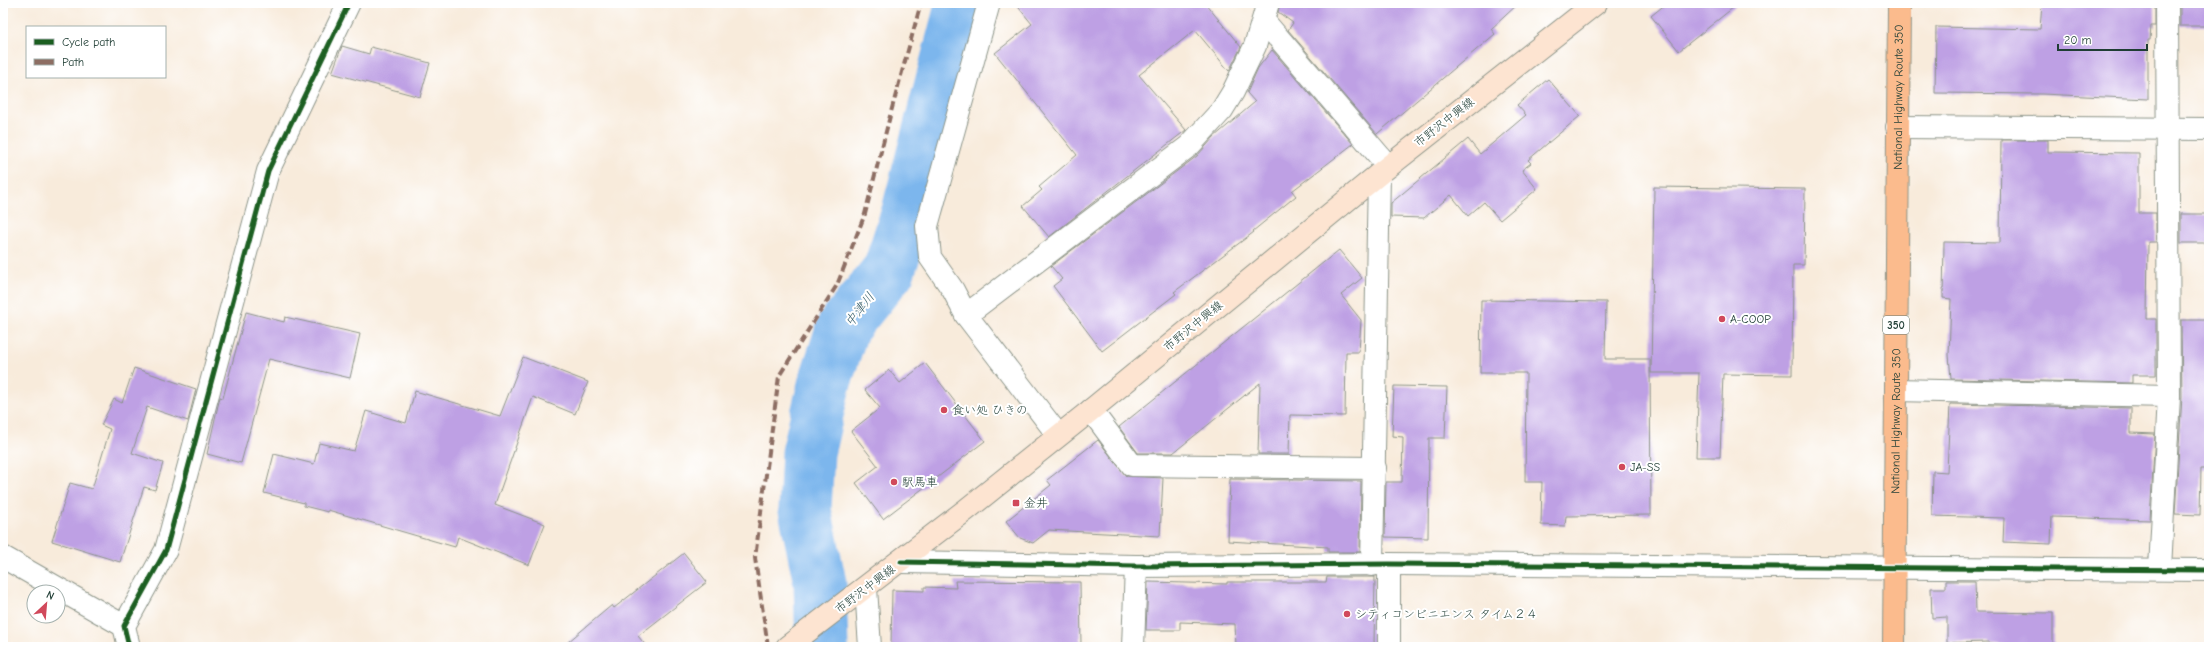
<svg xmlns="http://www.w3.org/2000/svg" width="2212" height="650" font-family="'Comic Neue','Klee One',sans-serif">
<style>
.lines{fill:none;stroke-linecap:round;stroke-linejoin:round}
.river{stroke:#7cb6ed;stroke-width:53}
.building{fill:#bea0e4}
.street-casing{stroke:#8c9488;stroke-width:24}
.secondary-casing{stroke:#8c9488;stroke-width:24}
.highway-casing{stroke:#8c9488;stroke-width:24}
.street{stroke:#fff;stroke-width:22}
.secondary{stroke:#fde4d1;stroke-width:22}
.highway{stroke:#fbbb8d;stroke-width:22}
.quiet{stroke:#8d6e63;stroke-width:4;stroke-dasharray:8 4;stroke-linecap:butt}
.cycleway-casing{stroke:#fff;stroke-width:8}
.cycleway{stroke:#1b5e20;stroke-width:5}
.poi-dot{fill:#d1495b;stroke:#fff;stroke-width:1.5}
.labels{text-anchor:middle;stroke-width:4;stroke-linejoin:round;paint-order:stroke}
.shield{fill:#fff;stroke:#627771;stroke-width:1}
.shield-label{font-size:11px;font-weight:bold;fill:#1f3d34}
.street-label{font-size:12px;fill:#1f3d34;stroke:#fff}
.poi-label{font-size:12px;fill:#1f3d34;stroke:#fff;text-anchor:start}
.water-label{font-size:13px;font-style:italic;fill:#3b616c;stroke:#fff}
</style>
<rect width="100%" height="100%" fill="#fff"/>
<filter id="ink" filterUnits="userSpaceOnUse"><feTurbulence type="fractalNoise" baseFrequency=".025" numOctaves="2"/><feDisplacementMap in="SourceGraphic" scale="8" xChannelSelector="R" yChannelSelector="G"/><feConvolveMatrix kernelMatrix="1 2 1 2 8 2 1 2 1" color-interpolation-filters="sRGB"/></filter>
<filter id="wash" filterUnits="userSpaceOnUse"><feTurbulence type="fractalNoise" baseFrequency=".012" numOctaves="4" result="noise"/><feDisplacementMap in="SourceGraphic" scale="16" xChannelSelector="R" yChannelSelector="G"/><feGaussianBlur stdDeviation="0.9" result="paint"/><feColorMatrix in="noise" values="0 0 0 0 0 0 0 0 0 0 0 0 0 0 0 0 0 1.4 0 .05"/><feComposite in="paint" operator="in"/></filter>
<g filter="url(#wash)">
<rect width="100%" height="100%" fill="#f8ebdb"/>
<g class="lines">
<!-- river -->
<polyline class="river" points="822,647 820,583 805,510 808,453 824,385 843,327 889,270 908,211 962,3"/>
</g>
<g id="blocks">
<!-- building -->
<g class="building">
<polygon points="1015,3 1205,3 1241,47 1229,71 1195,30 1139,75 1186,130 1049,237 1023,206 1042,190 1039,187 1077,155 995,53 1032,24"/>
<polygon points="1280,3 1519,3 1491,29 1495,34 1377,134 1288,30 1293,23 1278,12"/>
<polygon points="1667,3 1739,3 1679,51 1651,16"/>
<polygon points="2042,3 2155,3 2155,26 2151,26 2150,40 2148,40 2148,99 2042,94 1935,93 1936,27 2040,29"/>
<rect x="2180" y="3" width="29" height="23"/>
<polygon points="342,46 369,54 371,47 430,63 420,97 332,73"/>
<polygon points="1272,50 1353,144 1292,191 1296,196 1253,231 1254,232 1174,292 1176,294 1102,351 1053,286 1062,279 1051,266 1197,156 1214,137 1255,102 1247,93 1258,68"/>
<polygon points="1548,79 1580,116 1528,160 1531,163 1522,170 1537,189 1500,220 1484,202 1468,216 1451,195 1424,218 1391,217 1391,203 1468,139 1480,154 1526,115 1517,105"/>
<polygon points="2001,140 2048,140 2048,152 2139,153 2139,213 2156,213 2156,242 2148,242 2147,319 2156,319 2156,375 2132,375 2132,383 1951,379 1949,355 1951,299 1943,298 1944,242 2000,243"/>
<polygon points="1654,187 1805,189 1804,265 1793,265 1792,375 1723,374 1720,457 1696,457 1699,373 1651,373"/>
<rect x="2181" y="214" width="28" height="29"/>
<polygon points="1339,250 1362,278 1341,295 1361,320 1359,352 1346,352 1345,416 1290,415 1289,454 1258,454 1260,383 1173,453 1138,453 1119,427"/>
<polygon points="1481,300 1606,302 1605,359 1650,359 1651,515 1566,516 1565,526 1541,525 1542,482 1525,482 1526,373 1480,373"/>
<polygon points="246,312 284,322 285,317 360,334 350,378 269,359 241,463 207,454 220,397 223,398"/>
<polygon points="2181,320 2209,320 2209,469 2201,469 2200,515 2175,514 2182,396"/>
<polygon points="523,357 588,382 575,414 533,397 495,505 545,524 529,565 458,537 455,547 328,510 328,512 304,506 304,503 264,493 274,454 314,464 319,443 354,451 366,411 406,423 415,391 500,416"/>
<polygon points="925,363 985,441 883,519 856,483 878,466 851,431 880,408 865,390 889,370 900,383"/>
<polygon points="134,368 196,389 188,421 147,407 132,453 163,463 155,490 144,487 120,562 52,541 70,483 92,489 110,429 101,425 114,399 122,403"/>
<polygon points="1394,386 1447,387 1445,438 1429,438 1428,538 1385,537 1386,482 1402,482 1403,437 1392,436"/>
<polygon points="1950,404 2131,408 2131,433 2155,434 2150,520 2052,517 2051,544 2003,542 2004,518 1932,516 1933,471 1947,472"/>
<polygon points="1098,440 1126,476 1163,478 1160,536 1049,530 1033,543 1020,538 1006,521 1051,485 1047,480"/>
<polygon points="1230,479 1361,481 1360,552 1328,552 1328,547 1228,541"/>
<polygon points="684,553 707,582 638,636 647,647 562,647 612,605 614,608"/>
<polygon points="1327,577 1375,577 1374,647 1236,647 1235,624 1180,622 1180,630 1146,630 1148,582 1227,584 1227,582 1326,582"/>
<polygon points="955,581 1080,582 1081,646 891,647 892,590 924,591 924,587 956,588"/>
<polygon points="1946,581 1975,581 1976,612 2053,613 2053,646 1989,644 1989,642 1947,643 1947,617 1932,618 1931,588 1946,588"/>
</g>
</g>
</g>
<g filter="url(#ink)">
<use href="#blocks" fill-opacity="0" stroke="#8c9488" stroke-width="1"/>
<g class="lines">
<!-- street casing -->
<g class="street-casing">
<g id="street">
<polyline points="989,3 927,226 930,257 953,290 966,315 1058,435"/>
<polyline points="1264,21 1388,166"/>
<polyline points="1897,127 2209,129"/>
<polyline points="966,315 1189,146 1222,110 1233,92 1255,46 1268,3"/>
<polyline points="1896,390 2169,396"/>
<polyline points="1091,410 1132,465 1375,468"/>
<polyline points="3,557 124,626"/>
<polyline points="901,562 1136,566 1389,564 2209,570"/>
<polyline points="1372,565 1379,174"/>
<polyline points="2160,569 2169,396 2167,3"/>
<polyline points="866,588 870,647"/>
<polyline points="129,647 124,626 166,550 268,171 349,3"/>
<polyline points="1133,647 1136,566"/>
<polyline points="1389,647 1389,564"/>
</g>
</g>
<!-- secondary casing -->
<g class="secondary-casing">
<polyline id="secondary" points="787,647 966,510 1091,410 1379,174 1596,3"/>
</g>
<!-- highway casing -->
<g class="highway-casing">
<g id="highway">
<path id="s1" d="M1894,647L1899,3"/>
</g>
</g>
<!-- street -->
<use href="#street" class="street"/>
<!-- secondary -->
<use href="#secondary" class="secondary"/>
<!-- highway -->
<use href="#highway" class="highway"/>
<!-- quiet -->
<polyline class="quiet" points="768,647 755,558 779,376 837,285 865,214 891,112 921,3"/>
<!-- cycleway casing -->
<g class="cycleway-casing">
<g id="cycleway">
<polyline points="901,562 1136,566 1389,564 2209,570"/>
<polyline points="129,647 124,626 166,550 268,171 349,3"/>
</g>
</g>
<!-- cycleway -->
<use href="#cycleway" class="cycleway"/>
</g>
</g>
<!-- markers -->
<g class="poi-dot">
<circle cx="1722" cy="319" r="4"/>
<circle cx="944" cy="410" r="4"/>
<circle cx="1622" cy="467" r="4"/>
<circle cx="894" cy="482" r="4"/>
<rect x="1012" y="499" width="8" height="8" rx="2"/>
<circle cx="1347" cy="614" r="4"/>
</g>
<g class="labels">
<!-- shield labels -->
<rect class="shield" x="1883" y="316" width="26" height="18" rx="3"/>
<g class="shield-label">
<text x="1896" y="329">350</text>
</g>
<!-- street labels -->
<g class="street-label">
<text dy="4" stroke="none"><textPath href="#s1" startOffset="550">National Highway Route 350</textPath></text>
<text transform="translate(1444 122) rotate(-38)" y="4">市野沢中興線</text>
<text transform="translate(1193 326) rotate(-39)" y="4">市野沢中興線</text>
<text dy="4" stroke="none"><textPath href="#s1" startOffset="226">National Highway Route 350</textPath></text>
<text transform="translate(865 589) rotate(-37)" y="4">市野沢中興線</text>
</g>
<!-- poi labels -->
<g class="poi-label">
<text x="1730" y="323">A-COOP</text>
<text x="952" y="414">食い処 ひきの</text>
<text x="1630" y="471">JA-SS</text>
<text x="902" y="486">駅馬車</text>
<text x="1024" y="507">金井</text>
<text x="1355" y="618">シティコンビニエンス タイム２４</text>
</g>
<!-- water labels -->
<g class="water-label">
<text transform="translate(859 309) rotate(-52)" y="5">中津川</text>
</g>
</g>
<!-- margin -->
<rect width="2212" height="650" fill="none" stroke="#fff" stroke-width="16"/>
<!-- legend -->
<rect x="26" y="26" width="140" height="52" fill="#ffffff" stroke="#a5b1ae"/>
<rect x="34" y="39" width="20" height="6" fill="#1b5e20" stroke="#a5b1ae"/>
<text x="62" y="46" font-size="12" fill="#1f3d34">Cycle path</text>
<rect x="34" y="59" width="20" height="6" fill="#8d6e63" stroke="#a5b1ae"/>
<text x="62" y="66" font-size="12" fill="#1f3d34">Path</text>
<!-- north arrow -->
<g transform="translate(46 604) rotate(26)"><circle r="19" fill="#ffffff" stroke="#a5b1ae"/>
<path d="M0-3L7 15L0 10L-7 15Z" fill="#d1495b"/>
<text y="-6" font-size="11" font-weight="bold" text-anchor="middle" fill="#1f3d34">N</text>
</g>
<!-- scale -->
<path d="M2058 44v6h89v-6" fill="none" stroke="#1f3d34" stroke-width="2"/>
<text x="2064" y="44" font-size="12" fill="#1f3d34" stroke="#ffffff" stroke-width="3" paint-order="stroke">20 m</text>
</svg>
